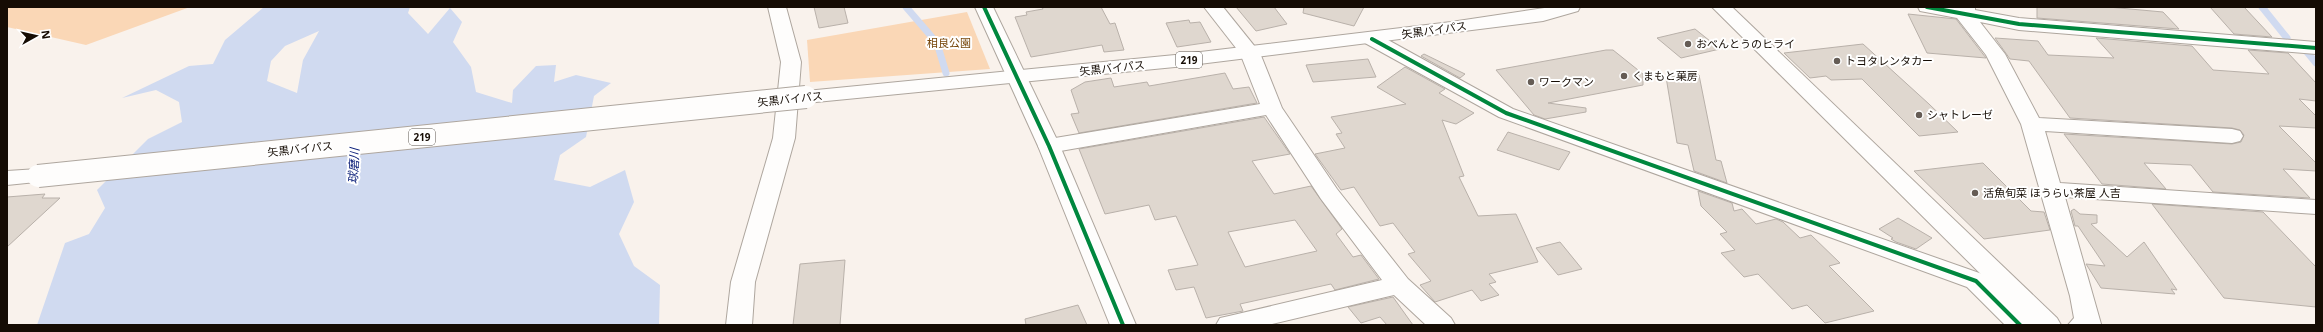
<svg xmlns="http://www.w3.org/2000/svg" width="2323" height="332" font-family="'Open Sans','Noto Sans JP',sans-serif">
<style>
.green{fill:#fad7b6}
.water{fill:#d0daf0;fill-rule:evenodd}
.lines{fill:none;stroke-linecap:round;stroke-linejoin:round}
.stream{stroke:#d0daf0;stroke-width:7}
.building{fill:#dfd7cf;stroke:#b9b1aa;fill-rule:evenodd}
.street-casing{stroke:#aea69e;stroke-width:2}
.secondary-casing{stroke:#aea69e;stroke-width:2}
.primary-casing{stroke:#aea69e;stroke-width:2}
.highway-casing{stroke:#aea69e;stroke-width:2}
.street{fill:#fefdfc;fill-rule:evenodd}
.secondary{fill:#fefdfc;fill-rule:evenodd}
.primary{fill:#fefdfc;fill-rule:evenodd}
.highway{fill:#fefdfc;fill-rule:evenodd}
.highway-bridge-casing{stroke:#aea69e;stroke-width:24;stroke-linecap:butt}
.highway-bridge{stroke:#fefdfc;stroke-width:22}
.cycleway-casing{stroke:#fff;stroke-width:6}
.cycleway{stroke:#00873e;stroke-width:4}
.poi-dot{fill:#655c55;stroke:#fff;stroke-width:1.5}
.labels{text-anchor:middle;stroke-width:4;stroke-linejoin:round;paint-order:stroke}
.shield{fill:#fff;stroke:#5b554f;stroke-width:1}
.shield-label{font-size:10px;font-weight:bold;fill:#150c04}
.street-label{font-size:11px;fill:#150c04;stroke:#fff}
.park-label{font-size:11px;fill:#77470b;stroke:#fff}
.poi-label{font-size:11px;fill:#150c04;stroke:#fff;text-anchor:start}
.water-label{font-size:12px;font-style:italic;fill:#041875;stroke:#fff}
</style>
<rect width="100%" height="100%" fill="#f9f2ec"/>
<!-- green -->
<g class="green">
<polygon points="7,7 190,7 86,45 7,27"/>
<polygon points="967,12 990,69 810,82 807,40"/>
</g>
<!-- water -->
<path class="water" d="M264,7H410L408,13L428,34L450,8L462,22L453,42L471,67L476,92L512,103L513,90L536,66L556,65L554,82L576,75L611,83L594,96L586,137L560,155L554,180L590,187L625,170L634,202L619,234L634,266L660,285L659,325H37L65,243L89,234L105,208L97,190L148,139L182,122L179,102L156,90L122,98L189,66L213,64L225,40ZM319,31L303,60L297,93L267,81L271,61L285,46Z"/>
<g class="lines">
<!-- stream -->
<g class="stream">
<polyline points="906,7 937,43 946,73"/>
<polyline points="2262,7 2287,38"/>
<polyline points="2307,52 2316,63"/>
</g>
</g>
<!-- building -->
<g class="building">
<polygon points="814,7 844,7 848,23 819,28"/>
<polygon points="1042,7 1101,7 1110,24 1115,23 1124,50 1104,52 1102,45 1031,57 1015,17 1027,15 1026,12 1043,9"/>
<polygon points="1236,7 1274,7 1287,24 1256,31"/>
<polygon points="1304,7 1364,7 1354,26 1303,13"/>
<polygon points="2037,7 2108,7 2163,12 2179,29 2037,18"/>
<polygon points="2210,7 2244,7 2272,37 2234,34"/>
<polygon points="1908,14 1956,19 1986,58 1927,53"/>
<polygon points="1189,20 1190,23 1200,22 1211,42 1177,47 1166,23"/>
<polygon points="1695,29 1720,49 1681,58 1657,38"/>
<polygon points="1995,38 2038,41 2048,55 2114,58 2096,38 2192,46 2213,70 2269,74 2248,50 2288,53 2316,83 2316,101 2299,99 2316,116 2316,128 2279,126 2316,163 2316,171 2283,169 2310,198 2213,192 2191,165 2144,163 2166,189 2102,184 2064,134 2232,144 2241,142 2244,135 2240,130 2232,128 2070,118 2029,61 2010,59"/>
<polygon points="1863,44 1929,104 1958,132 1919,136 1862,79 1831,80 1826,76 1810,78 1784,53"/>
<polygon points="1606,50 1613,50 1643,74 1643,85 1548,103 1586,108 1586,112 1545,119 1534,115 1496,70"/>
<polygon points="1424,54 1465,74 1460,78 1421,56"/>
<polygon points="1368,59 1376,77 1313,82 1306,65"/>
<polygon points="1405,67 1445,89 1439,93 1474,113 1456,124 1442,120 1464,176 1459,177 1478,216 1516,214 1538,262 1489,274 1496,282 1489,284 1499,295 1481,301 1472,290 1435,302 1420,285 1431,281 1408,254 1415,252 1393,223 1380,226 1354,187 1341,190 1315,154 1345,148 1336,134 1342,133 1331,117 1406,104 1377,87"/>
<polygon points="1225,73 1233,89 1249,87 1257,103 1079,133 1071,114 1079,113 1071,90 1085,82 1111,78 1114,87 1147,82 1149,86"/>
<polygon points="1699,75 1716,160 1721,161 1727,183 1694,171 1688,145 1677,143 1666,77"/>
<path d="M1264,117L1290,154L1252,161L1274,194L1311,186L1342,229L1336,234L1353,257L1361,255L1379,279L1335,290L1331,284L1240,304L1243,311L1206,318L1194,287L1176,290L1168,270L1198,265L1176,216L1155,220L1149,205L1105,214L1079,149ZM1295,220L1317,251L1245,267L1228,232Z"/>
<polygon points="1508,132 1570,152 1559,170 1497,150"/>
<polygon points="1983,163 2031,211 2044,212 2050,230 1984,239 1914,171"/>
<polygon points="1698,191 1732,203 1734,211 1742,209 1756,224 1776,219 1783,222 1800,238 1811,235 1840,263 1829,266 1874,311 1825,323 1807,305 1792,309 1758,274 1744,277 1721,253 1735,250 1720,234 1727,232 1701,206"/>
<polygon points="45,194 42,198 60,198 7,247 7,197"/>
<polygon points="2152,204 2263,212 2316,267 2316,307 2224,298"/>
<polygon points="2074,209 2080,214 2097,215 2097,223 2091,224 2127,257 2144,242 2177,290 2171,289 2175,294 2101,288 2086,264 2105,266 2078,226 2075,226 2071,211"/>
<polygon points="1898,218 1932,238 1916,249 1896,242 1891,239 1893,238 1879,229"/>
<polygon points="1560,242 1582,269 1558,275 1536,248"/>
<polygon points="845,260 840,325 793,325 800,264"/>
<polygon points="1393,297 1413,325 1387,325 1380,317 1361,323 1348,307"/>
<polygon points="1078,305 1087,325 1026,325 1025,319"/>
</g>
<g class="lines">
<!-- street casing -->
<g class="street-casing">
<g id="street">
<polygon points="768,7 786,7 801,62 795,138 755,282 752,325 726,325 731,282 773,138 781,62"/>
<polygon points="1918,7 1975,7 1975,10 2019,18 2316,42 2316,54 2019,30 1980,22 2005,54 2039,118 2232,129 2240,131 2243,136 2240,141 2232,143 2045,131 2060,183 2316,200 2316,214 2065,197 2101,324 2068,325 2074,318 2070,296 2021,124 1986,55 1957,18 1920,11"/>
<polygon points="1372,33 1379,35 1513,109 1985,275 2029,318 2033,325 2005,325 1967,287 1499,117 1365,43 1362,39 1365,35"/>
<polygon points="1250,47 1257,49 1260,53 1282,108 1337,189 1408,279 1451,318 1455,325 1426,325 1394,295 1268,325 1216,325 1220,318 1229,316 1382,280 1321,199 1266,115 1049,153 1041,151 1038,146 1041,141 1049,139 1260,104 1240,53 1243,49"/>
</g>
</g>
<!-- secondary casing -->
<g class="secondary-casing">
<g id="secondary">
<polygon points="975,7 993,7 1060,146 1136,325 1110,325 1038,146"/>
<polygon points="1712,7 1732,7 2057,318 2061,325 2032,325"/>
</g>
</g>
<!-- primary casing -->
<g class="primary-casing">
<polygon id="primary" points="1204,7 1223,7 1260,53 1257,57 1250,59 1243,57"/>
</g>
<!-- highway casing -->
<g class="highway-casing">
<g id="highway">
<polygon points="1551,7 1580,7 1578,11 1543,21 1175,67 806,103 799,101 796,97 799,93 806,91 1175,55 1451,22"/>
<polygon points="38,169 46,171 49,176 46,181 7,185 7,171"/>
</g>
</g>
<!-- street -->
<use href="#street" class="street"/>
<!-- secondary -->
<use href="#secondary" class="secondary"/>
<!-- primary -->
<use href="#primary" class="primary"/>
<!-- highway -->
<use href="#highway" class="highway"/>
<!-- highway-bridge casing -->
<g class="highway-bridge-casing">
<polyline id="highway-bridge" points="38,176 806,97"/>
</g>
<!-- highway-bridge -->
<use href="#highway-bridge" class="highway-bridge"/>
<!-- cycleway casing -->
<g class="cycleway-casing">
<g id="cycleway">
<polyline points="984,7 1049,146 1123,325"/>
<polyline points="1927,7 2019,24 2316,48"/>
<polyline points="1372,39 1506,113 1976,281 2020,325"/>
</g>
</g>
<!-- cycleway -->
<use href="#cycleway" class="cycleway"/>
</g>
<!-- markers -->
<g class="poi-dot">
<circle cx="1688" cy="44" r="4"/>
<circle cx="1837" cy="61" r="4"/>
<circle cx="1624" cy="76" r="4"/>
<circle cx="1531" cy="82" r="4"/>
<circle cx="1919" cy="115" r="4"/>
<circle cx="1975" cy="193" r="4"/>
</g>
<g class="labels">
<!-- shield labels -->
<g class="shield">
<rect x="1176" y="52" width="26" height="16" rx="3"/>
<rect x="409" y="129" width="26" height="16" rx="3"/>
</g>
<g class="shield-label">
<text x="1189" y="64">219</text>
<text x="422" y="141">219</text>
</g>
<!-- street labels -->
<g class="street-label">
<text transform="translate(1434 30) rotate(-8)" y="4">矢黒バイパス</text>
<text transform="translate(1112 68) rotate(-6)" y="4">矢黒バイパス</text>
<text transform="translate(790 99) rotate(-6)" y="4">矢黒バイパス</text>
<text transform="translate(300 149) rotate(-6)" y="4">矢黒バイパス</text>
</g>
<!-- park labels -->
<g class="park-label">
<text x="949" y="47">相良公園</text>
</g>
<!-- poi labels -->
<g class="poi-label">
<text x="1696" y="48">おべんとうのヒライ</text>
<text x="1845" y="65">トヨタレンタカー</text>
<text x="1632" y="80">くまもと菓房</text>
<text x="1539" y="86">ワークマン</text>
<text x="1927" y="119">シャトレーゼ</text>
<text x="1983" y="197">活魚旬菜 ほうらい茶屋 人吉</text>
</g>
<!-- water labels -->
<g class="water-label">
<text transform="translate(354 166) rotate(-87)" y="4">球磨川</text>
</g>
</g>
<!-- border -->
<rect width="2323" height="332" fill="none" stroke="#150c04" stroke-width="16"/>
<!-- north arrow -->
<g transform="translate(36 36) rotate(82)" stroke="#ffffff" stroke-width="3" paint-order="stroke">
<path d="M0-3L7 15L0 10L-7 15Z" fill="#150c04"/>
<text y="-6" font-size="11" font-weight="bold" text-anchor="middle" fill="#150c04">N</text>
</g>
</svg>
